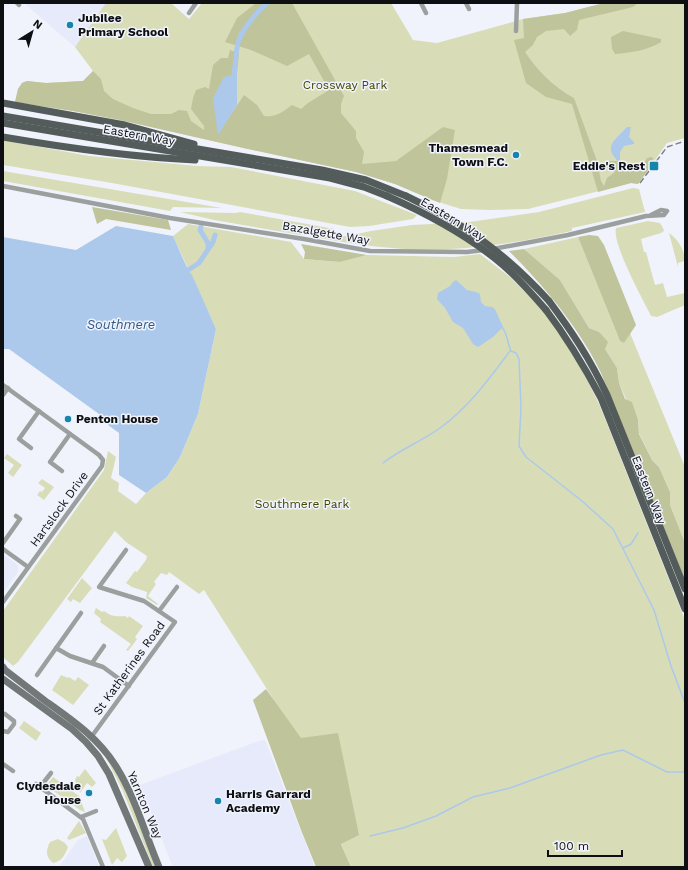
<svg xmlns="http://www.w3.org/2000/svg" width="688" height="870" font-family="'Work Sans',sans-serif">
<style>
.built{fill:#e6eafb}
.green{fill:#d8ddb8}
.forest{fill:#bfc49a}
.water{fill:#acc9eb}
.lines{fill:none;stroke-linecap:round;stroke-linejoin:round}
.stream{stroke:#acc9eb;stroke-width:1.5}
.canal{stroke:#acc9eb;stroke-width:5}
.street{stroke:#9ba09f;stroke-width:4.5}
.secondary{stroke:#717877;stroke-width:7}
.primary{stroke:#545c5b;stroke-width:7}
.rail{stroke:#808288;stroke-width:1.5;stroke-dasharray:6 3;stroke-linecap:butt}
.primary-bridge{stroke:#545c5b;stroke-width:7}
.poi-dot{fill:#1585ac;stroke:#f0f3fc;stroke-width:1.5}
.labels{text-anchor:middle;stroke-width:3;stroke-linejoin:round;paint-order:stroke}
.poi-label{font-size:12px;font-weight:bold;fill:#0e0f12;stroke:#f0f3fc;text-anchor:start}
.park-label{font-size:12px;fill:#434700;stroke:#f0f3fc}
.street-label{font-size:12px;fill:#0e0f12;stroke:#f0f3fc}
.water-label{font-size:13px;font-style:italic;fill:#315986;stroke:#f0f3fc}
</style>
<rect width="100%" height="100%" fill="#f0f3fc"/>
<!-- built -->
<g class="built">
<polygon points="24,3 106,3 75,47"/>
<polygon points="3,554 18,565 18,572 3,593"/>
<polygon points="265,740 315,867 173,867 140,785 256,742"/>
<polygon points="87,836 99,867 59,867 78,840"/>
</g>
<!-- green -->
<g class="green">
<polygon points="106,3 171,3 189,19 202,3 391,3 413,40 437,43 523,19 565,13 604,3 685,3 685,138 667,143 638,184 631,183 528,209 489,210 461,209 432,200 395,184 356,172 239,147 120,120 73,111 15,102 18,89 22,83 27,81 46,83 83,81 93,71 75,47"/>
<polygon points="3,140 89,156 197,166 231,167 355,191 417,215 413,219 369,226 350,227 112,183 3,165"/>
<polygon points="3,171 222,208 173,207 170,211 3,181"/>
<path d="M633,188L639,189L645,212L572,228V231C517,243 461,252 404,249C373,247 343,242 313,237L347,236L371,231L412,225L469,222L539,212Z"/>
<polygon points="180,212 236,213 240,212 335,229 303,231 301,235 214,220"/>
<path d="M648,221L660,223L663,228L664,231L661,233L641,239L644,252H646L655,285L663,283L667,297L685,293V305L657,317L651,316L649,312C641,296 612,243 616,228Z"/>
<polygon points="188,224 291,242 304,259 340,262 367,255 454,257 480,254 510,277 557,324 582,370 600,406 685,620 685,867 351,867 341,843 359,834 204,590 199,594 169,572 167,575 161,573 154,582 156,584 148,596 158,604 157,605 146,598 147,592 132,587 126,583 135,571 137,572 146,560 147,556 126,542 115,531 18,662 13,666 3,657 3,611 104,470 108,451 116,457 111,478 119,483 118,491 136,504 146,493 167,477 180,457 198,414 216,329 173,236"/>
<path d="M669,233C679,240 685,251 685,263L684,261L678,263V267Z"/>
<polygon points="578,237 620,341 624,343 630,333 685,467 685,543 670,505 670,492 659,467 652,460 639,433 638,420 626,399 619,383 617,368 605,349 599,332 589,328 560,280 524,249"/>
<polygon points="7,454 22,465 13,477 8,473 14,465 4,458"/>
<polygon points="42,479 54,487 44,500 37,495 40,491 42,492 45,488 38,483"/>
<polygon points="82,578 92,588 80,603 73,599 71,602 67,599"/>
<path d="M96,608L102,612L104,611C111,616 116,617 125,616L128,618L129,616L143,626L135,637L137,639L128,651L126,650L131,644L100,622L101,619L94,613Z"/>
<polygon points="61,675 68,678 69,677 75,681 78,677 89,685 73,705 52,690"/>
<polygon points="24,721 41,733 36,741 19,728"/>
<polygon points="104,754 124,785 157,867 153,867 122,789"/>
<polygon points="85,769 96,783 92,787 87,783 80,793 75,780 77,776 79,777"/>
<polygon points="53,777 79,796 85,812 80,810 48,787 49,782"/>
<polygon points="79,821 86,833 69,840 67,838"/>
<polygon points="116,828 127,856 122,862 117,858 112,865 102,839 106,840"/>
<path d="M58,839L65,843L68,847C65,855 62,861 53,863C45,856 46,850 50,842Z"/>
</g>
<!-- forest -->
<g class="forest">
<path d="M256,3H292L344,96L341,104V113L356,131V138L364,152L362,164L396,161L443,127L455,130L447,179L440,203L395,184L356,172L239,147L120,120L73,111L15,102L18,89L22,83L27,81L46,83L83,81L93,71L101,79L104,91L113,99L133,108L151,114H171L179,110L187,111L191,121L204,130V126L191,109L193,98L196,90L205,87L209,89L213,65L221,58H228L230,50L239,53L237,73L224,78L218,134L244,95L257,105L264,116C275,118 284,111 292,105L301,109L308,103L329,90L309,54L287,66L251,50L225,42L237,18Z"/>
<path d="M604,3H638L633,7L579,20L577,30L570,36L564,29L546,31L537,37L533,45L525,52C538,71 553,87 574,98L597,161L601,181L604,186L607,178L615,172L606,167L608,161H618L634,171L642,167L647,158L652,157L654,162L638,184L631,183L598,192L572,104L546,97L526,83L514,40L524,38L523,19L565,13Z"/>
<path d="M623,31L661,39V42C649,50 630,53 615,54L612,49L611,37Z"/>
<polygon points="92,207 168,220 171,230 106,219 97,224"/>
<polygon points="589,235 598,236 604,245 636,325 624,343 620,341 578,237"/>
<polygon points="301,244 367,255 340,262 304,259 305,252"/>
<path d="M524,249L560,280L589,328L599,332L608,342L605,349L617,368L619,383L625,399L632,402L638,420L639,434L652,460L659,467L670,492V505L685,543V580L601,373C596,363 591,353 585,344C564,310 537,279 509,251Z"/>
<polygon points="266,689 301,738 338,733 359,835 341,844 351,867 316,867 301,830 253,700"/>
</g>
<!-- water -->
<g class="water">
<polygon points="237,73 237,105 218,135 213,98 224,77"/>
<path d="M627,127H631L629,137L634,142V144L624,146L620,152V163C602,147 614,141 627,127Z"/>
<path d="M116,226L173,236C178,246 186,268 192,275L216,329L198,414L180,457L167,477L146,493L119,475V433L108,425L110,422L9,349H3V237L76,250Z"/>
<polygon points="456,280 467,290 476,292 480,294 481,302 485,306 492,307 495,309 503,327 493,337 478,347 473,344 463,328 453,322 445,308 437,299 438,293 450,286 453,282"/>
</g>
<g class="lines">
<!-- stream -->
<g class="stream">
<path d="M502,327C508,335 507,342 511,351L516,353L519,359L521,408L519,446L526,457L582,501L613,529L654,610L671,666L685,703"/>
<path d="M383,463C401,449 422,441 440,428C469,407 489,379 510,351"/>
<polyline points="623,548 631,544 638,533"/>
<polyline points="685,766 684,772 685,774"/>
<polyline points="370,836 403,828 436,816 473,797 510,788 601,755 623,750 667,772 684,772"/>
</g>
<!-- canal -->
<g class="canal">
<path d="M233,80C236,67 235,55 238,43C241,30 258,11 267,3"/>
<polyline points="201,226 200,230 208,243 208,249"/>
<polyline points="188,270 199,263 213,242 215,235"/>
</g>
<!-- street -->
<g class="street">
<polyline points="17,3 19,5"/>
<polyline points="421,3 426,13"/>
<polyline points="466,3 469,9"/>
<polyline points="189,13 196,3"/>
<polyline points="516,31 517,3"/>
<polyline points="3,186 170,218 304,239 370,251 467,252 484,250"/>
<polyline points="493,249 568,235 646,216 664,215 667,211 661,210 651,215"/>
<polyline points="3,385 99,455 103,460 102,466 3,602"/>
<polyline points="3,395 8,388"/>
<polyline points="31,448 19,439 39,411"/>
<polyline points="62,471 50,462 70,434"/>
<polyline points="3,543 20,519 16,516"/>
<polyline points="3,549 28,567"/>
<polyline points="159,611 177,587"/>
<polyline points="56,648 70,656 103,667 129,686"/>
<polyline points="92,663 104,646"/>
<polyline points="37,675 81,613"/>
<polyline points="3,731 8,732 14,724 14,721 5,714"/>
<polyline points="92,736 175,622 144,601 99,587 126,550"/>
<polyline points="3,764 13,771"/>
<polyline points="36,784 83,819 103,867"/>
<polyline points="40,787 51,773"/>
<polyline points="81,817 96,811"/>
</g>
<!-- secondary -->
<g class="secondary">
<path d="M3,667L5,670C18,680 31,690 44,700C72,720 99,738 117,768C136,799 145,834 159,867"/>
<polyline points="3,679 72,729 86,742 98,756 109,774 149,867"/>
</g>
<!-- primary -->
<g class="primary">
<polyline points="3,103 125,125 194,144"/>
<polyline points="3,116 322,170 366,180 406,196"/>
<polyline points="3,123 330,178 364,187 387,196"/>
<path d="M3,137C67,148 131,157 195,160"/>
<path d="M549,301C573,333 590,359 607,395L685,589"/>
<path d="M546,310C568,339 584,366 601,398L685,609"/>
</g>
<!-- rail -->
<polyline class="rail" points="640,183 667,147 685,141"/>
<!-- primary-bridge -->
<g class="primary-bridge">
<path d="M387,196C428,214 469,236 503,265C519,279 532,294 546,310"/>
<path d="M406,196C464,223 506,254 549,301"/>
</g>
</g>
<!-- markers -->
<g class="poi-dot">
<circle cx="70" cy="25" r="4"/>
<circle cx="516" cy="155" r="4"/>
<rect x="649" y="161" width="10" height="10" rx="2"/>
<circle cx="68" cy="419" r="4"/>
<circle cx="89" cy="793" r="4"/>
<circle cx="218" cy="801" r="4"/>
</g>
<g class="labels">
<!-- poi labels -->
<g class="poi-label">
<text x="78" y="22">Jubilee<tspan x="78" dy="14">Primary School</tspan></text>
<text x="508" y="152" text-anchor="end">Thamesmead<tspan x="508" dy="14">Town F.C.</tspan></text>
<text x="645" y="170" text-anchor="end">Eddie's Rest</text>
<text x="76" y="423">Penton House</text>
<text x="81" y="790" text-anchor="end">Clydesdale<tspan x="81" dy="14">House</tspan></text>
<text x="226" y="798">Harris Garrard<tspan x="226" dy="14">Academy</tspan></text>
</g>
<!-- park labels -->
<g class="park-label">
<text x="345" y="89">Crossway Park</text>
<text x="302" y="508">Southmere Park</text>
</g>
<!-- street labels -->
<g class="street-label">
<text transform="translate(139 135) rotate(10)" y="4">Eastern Way</text>
<text transform="translate(453 219) rotate(31)" y="4">Eastern Way</text>
<text transform="translate(326 233) rotate(10)" y="4">Bazalgette Way</text>
<text transform="translate(649 490) rotate(68)" y="4">Eastern Way</text>
<text transform="translate(59 509) rotate(-54)" y="4">Hartslock Drive</text>
<text transform="translate(129 668) rotate(-54)" y="4">St Katherines Road</text>
<text transform="translate(145 805) rotate(67)" y="4">Yarnton Way</text>
</g>
<!-- water labels -->
<g class="water-label">
<text x="121" y="329">Southmere</text>
</g>
</g>
<!-- border -->
<rect width="688" height="870" fill="none" stroke="#0e0f12" stroke-width="8"/>
<!-- north arrow -->
<g transform="translate(32 32) rotate(37)" stroke="#f0f3fc" stroke-width="3" paint-order="stroke">
<path d="M0-3L7 15L0 10L-7 15Z" fill="#0e0f12"/>
<text y="-6" font-size="11" font-weight="bold" text-anchor="middle" fill="#0e0f12">N</text>
</g>
<!-- scale -->
<path d="M548 850v6h74v-6" fill="none" stroke="#0e0f12" stroke-width="2"/>
<text x="554" y="850" font-size="12" fill="#0e0f12" stroke="#f0f3fc" stroke-width="3" paint-order="stroke">100 m</text>
</svg>
